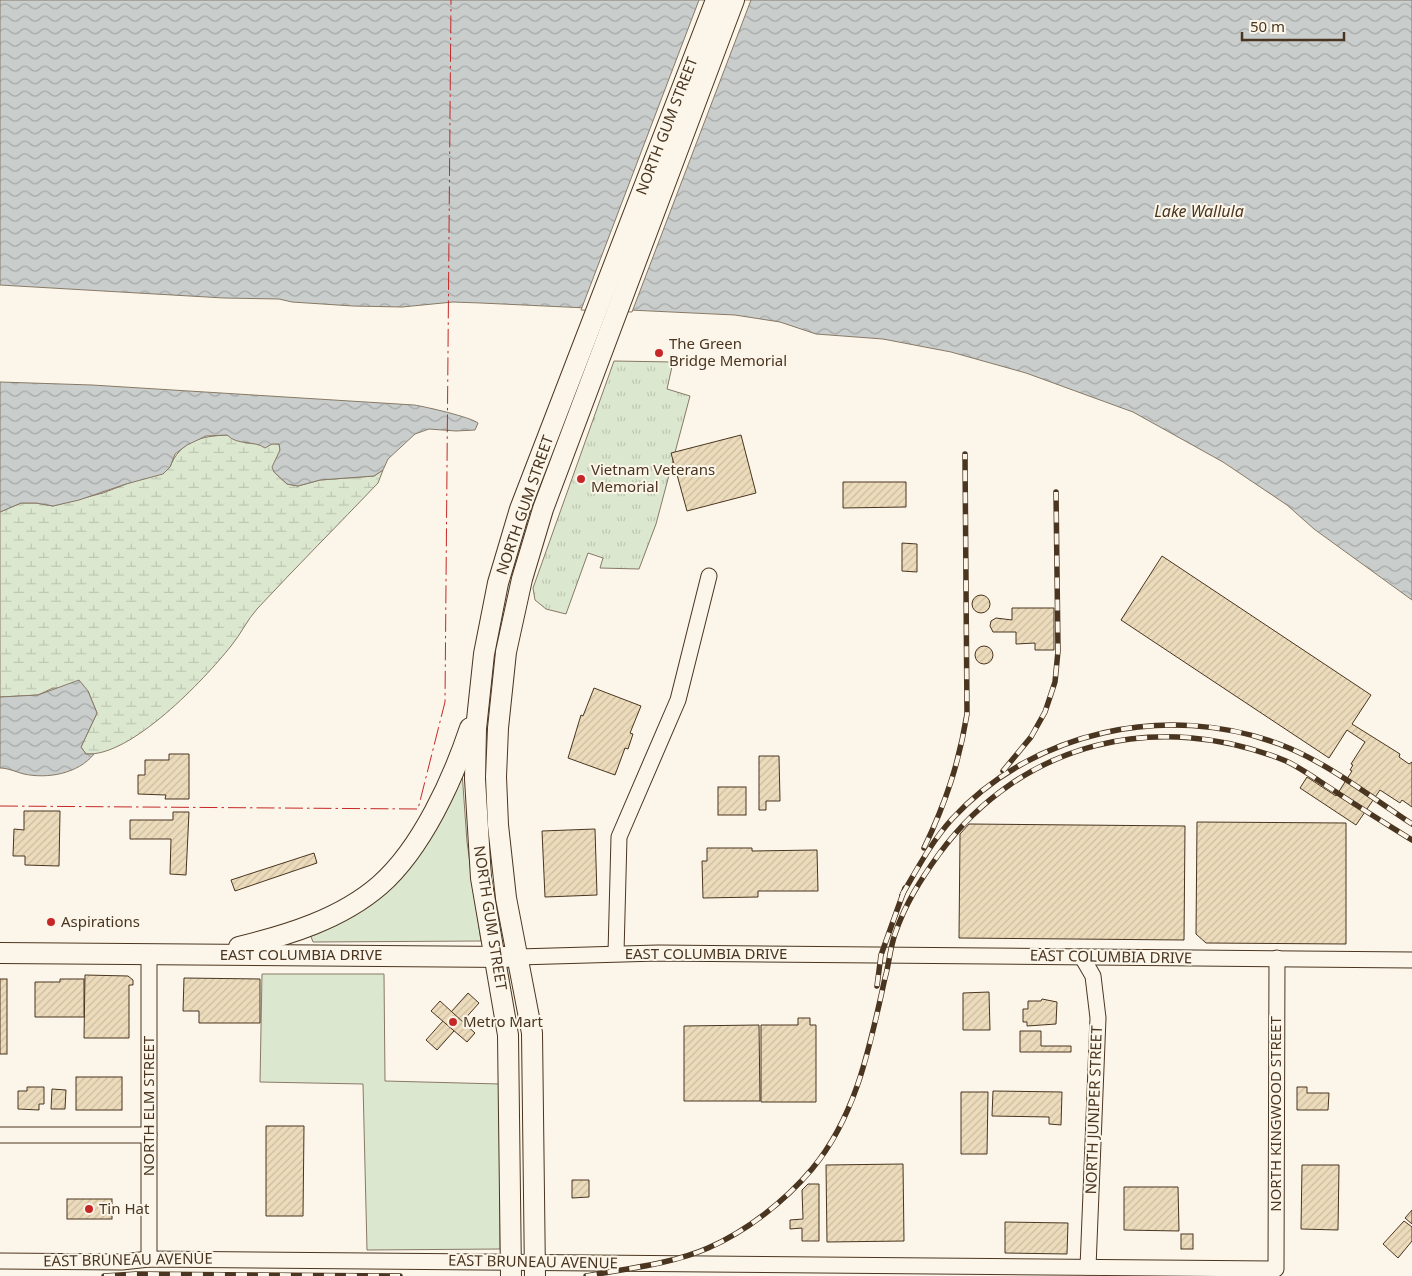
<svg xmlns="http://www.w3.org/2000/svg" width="1412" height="1276" font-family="'Noto Sans',sans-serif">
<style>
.grass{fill:#dce7d0;stroke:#887966}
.wetland{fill:url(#wetland-marsh);stroke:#887966}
.park{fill:url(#park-tufts);stroke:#887966}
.water{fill:url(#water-waves);stroke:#887966}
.pier{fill:#fbf6e9;stroke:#887966}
.building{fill:url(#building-hatch);stroke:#4a3520}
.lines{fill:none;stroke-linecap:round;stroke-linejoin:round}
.minor-casing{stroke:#4a3520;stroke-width:17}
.major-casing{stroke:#4a3520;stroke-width:22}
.minor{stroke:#fbf6e9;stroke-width:15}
.major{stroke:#fbf6e9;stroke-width:20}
.rail-casing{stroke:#4a3520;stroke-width:5.5}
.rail{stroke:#fbf6e9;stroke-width:4;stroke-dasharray:11;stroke-linecap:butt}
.power{stroke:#c62828;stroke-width:1;stroke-dasharray:18 4 2.5 4;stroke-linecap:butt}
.poi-dot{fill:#c62828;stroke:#fbf6e9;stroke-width:2}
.labels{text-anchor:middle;stroke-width:4;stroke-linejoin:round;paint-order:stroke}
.street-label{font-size:15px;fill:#4a3520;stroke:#fbf6e9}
.poi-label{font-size:15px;fill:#4a3520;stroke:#fbf6e9;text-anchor:start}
.water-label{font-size:16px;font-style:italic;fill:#4a3520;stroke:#fbf6e9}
</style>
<defs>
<pattern id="wetland-marsh" width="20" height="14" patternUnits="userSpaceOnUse" patternTransform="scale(1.25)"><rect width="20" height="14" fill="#dce7d0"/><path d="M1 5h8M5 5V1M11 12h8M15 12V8" fill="none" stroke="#bec7b2"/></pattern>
<pattern id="park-tufts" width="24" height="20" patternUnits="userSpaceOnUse" patternTransform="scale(1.25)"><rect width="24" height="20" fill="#dce7d0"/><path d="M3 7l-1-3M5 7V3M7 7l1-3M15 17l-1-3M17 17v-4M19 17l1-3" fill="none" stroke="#bec7b2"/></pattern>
<pattern id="water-waves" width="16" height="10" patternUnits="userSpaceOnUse" patternTransform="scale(1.25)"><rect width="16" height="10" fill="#c9cecd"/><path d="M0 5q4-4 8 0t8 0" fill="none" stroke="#a5a8a6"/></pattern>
<pattern id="building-hatch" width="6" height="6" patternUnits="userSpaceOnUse" patternTransform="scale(1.25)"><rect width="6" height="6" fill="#ecdcbc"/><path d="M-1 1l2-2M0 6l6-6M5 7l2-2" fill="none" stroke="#ccbda1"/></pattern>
</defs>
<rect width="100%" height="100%" fill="#fbf6e9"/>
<!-- grass -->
<g class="grass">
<polygon points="462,772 467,842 481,941 313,942 310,934 362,905"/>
<polygon points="262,974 384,974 385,1081 500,1084 500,1249 367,1250 363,1084 260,1082"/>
</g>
<!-- wetland -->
<path class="wetland" d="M227,435L246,443L279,444L280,450L274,472L287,484L298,486L320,480L374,476L383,470L378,483C338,525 297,566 257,609C247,620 241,634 231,646C204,680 131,757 86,754L81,747L97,713L88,691L53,688L38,695L0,697V512L21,503H36L53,506L103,493L170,467C180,441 201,436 227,435Z"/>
<!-- park -->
<polygon class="park" points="614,361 673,362 667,389 690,396 656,524 639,569 600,568 603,558 588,553 566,614 546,609 535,600 533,588"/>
<!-- water -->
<g class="water">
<polygon points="0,0 1412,0 1412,600 1314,529 1287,505 1223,462 1133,412 1026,373 951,352 883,339 816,334 780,322 735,315 481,303 453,302 402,307 353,306 292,302 279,299 224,298 0,285"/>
<path d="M0,382L92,385L414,405C427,407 470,417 478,423L475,430L456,431L429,429L415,434L388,459L383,470L374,476L320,480L298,486L287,484L274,472L272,467L280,450L279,444H272L265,448C254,440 238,446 227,435L206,436L187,445L175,454L170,467L163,474L126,484L79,500L53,506L36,503H21L0,512Z"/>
<path d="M79,680L88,691L97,713L81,747L86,754H94C78,774 47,779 24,774C16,772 8,768 0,768V697L38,695Z"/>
</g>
<!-- pier -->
<polygon class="pier" points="699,0 751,0 632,312 581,310"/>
<!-- building -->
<g class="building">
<polygon points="741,435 756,493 687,511 671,453"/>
<polygon points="843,482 906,482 906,507 843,508"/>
<polygon points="902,543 917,544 917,572 902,571"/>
<polygon points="1162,556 1371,695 1352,724 1400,754 1399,757 1409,764 1412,762 1412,807 1402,800 1400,803 1380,790 1356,825 1300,788 1307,777 1336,796 1352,771 1350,770 1353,765 1351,764 1365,742 1347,730 1329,758 1121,620"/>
<circle cx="981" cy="604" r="9"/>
<polygon points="1012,608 1054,608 1054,650 1035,650 1035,643 1016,644 1016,632 993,632 990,626 991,621 996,618 1012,620"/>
<circle cx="984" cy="655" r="9"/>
<polygon points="594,688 641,706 630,733 633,734 628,749 625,748 615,775 568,758 581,715 583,716"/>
<polygon points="169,754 189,754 189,799 165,799 166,795 138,794 138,775 145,775 145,760 169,760"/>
<polygon points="759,756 779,756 780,801 766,801 766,810 759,810"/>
<rect x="718" y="787" width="28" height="28"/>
<polygon points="24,811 60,811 59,866 25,865 25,856 13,856 14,829 24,830"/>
<polygon points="173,812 189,812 186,875 170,874 171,839 130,839 130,820 173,820"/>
<polygon points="1197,822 1346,823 1346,944 1206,943 1196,934"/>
<polygon points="969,824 1185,826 1184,940 959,938 960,834"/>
<polygon points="595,829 597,895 545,897 542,831"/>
<polygon points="707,848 752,848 752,851 817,850 818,891 758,891 758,897 703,898 702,861 707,861"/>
<polygon points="314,853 317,863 235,891 231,880"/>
<polygon points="85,975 128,976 133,980 133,985 129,985 129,1038 84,1038"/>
<polygon points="184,978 260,979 260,1023 199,1023 199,1011 183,1011"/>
<rect x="0" y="979" width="7" height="75"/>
<polygon points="60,979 84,979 84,1017 35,1017 35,982 60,982"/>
<polygon points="989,992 990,1030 963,1030 963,993"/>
<polygon points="468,993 479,1003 437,1050 426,1040"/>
<polygon points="1042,999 1057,1002 1056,1024 1027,1026 1027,1022 1023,1022 1023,1009 1028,1009 1028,1001 1041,1001"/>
<polygon points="440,1001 475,1033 467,1042 431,1011"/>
<polygon points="798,1018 810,1018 810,1025 816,1025 816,1102 761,1102 761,1025 798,1025"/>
<polygon points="759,1025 760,1101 684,1101 684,1026"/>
<polygon points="1020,1031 1041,1031 1041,1046 1071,1046 1071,1052 1020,1052"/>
<rect x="76" y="1077" width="46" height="33"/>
<polygon points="27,1087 44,1087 44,1104 39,1104 39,1110 18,1109 18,1091 27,1091"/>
<polygon points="1297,1087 1307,1087 1307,1093 1329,1093 1328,1110 1297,1110"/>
<polygon points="52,1089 66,1090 65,1109 51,1109"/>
<polygon points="993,1091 1062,1092 1061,1125 1049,1124 1049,1117 992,1116"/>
<polygon points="961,1092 988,1092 987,1154 961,1154"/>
<polygon points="266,1126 304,1126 303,1216 266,1216"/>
<polygon points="903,1164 904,1241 827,1242 826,1165"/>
<polygon points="1302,1165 1339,1165 1338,1230 1301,1229"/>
<polygon points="572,1180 589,1180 589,1197 572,1198"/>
<polygon points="808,1184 819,1184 819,1241 802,1241 802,1228 790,1229 790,1220 803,1219 802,1190"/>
<polygon points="1124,1187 1178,1187 1179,1231 1124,1230"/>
<rect x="67" y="1199" width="45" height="20"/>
<polygon points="1412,1210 1412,1224 1405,1218"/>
<polygon points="1404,1221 1412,1227 1412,1241 1398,1258 1383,1244"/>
<polygon points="1005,1222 1068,1223 1067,1254 1005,1253"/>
<rect x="1181" y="1234" width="12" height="15"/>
</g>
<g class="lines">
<!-- minor casing -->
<g class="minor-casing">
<g id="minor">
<polyline points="616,953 619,837 678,700 709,576"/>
<polyline points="149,954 149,1259"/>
<polyline points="518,957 658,953 1412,960"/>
<polyline points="1082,957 1093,976 1098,1018 1088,1267"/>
<polyline points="0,1135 149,1135"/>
<polyline points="0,1261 122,1262 149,1259 1276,1269 1277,958"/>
</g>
</g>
<!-- major casing -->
<g class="major-casing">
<g id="major">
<path d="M239,947C288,935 341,919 380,885C422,848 453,779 470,728"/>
<polyline points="0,953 506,957"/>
<polyline points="511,1276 508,1035 481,878 475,779 476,729 484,654 498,583 520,509 716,0"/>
<polyline points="535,1276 532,1033 506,898 498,825 496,777 498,728 506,652 522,579 543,509 734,0"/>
</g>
</g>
<!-- minor -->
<use href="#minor" class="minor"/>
<!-- major -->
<use href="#major" class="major"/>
<!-- rail casing -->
<g class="rail-casing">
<g id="rail">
<polyline points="1003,771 1031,737 1045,712 1055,682 1058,651 1056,492"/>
<path d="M924,848C946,802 959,763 967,714L965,454"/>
<path d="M902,895C917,869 932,841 952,819C1033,731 1167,702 1279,744C1327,762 1369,796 1412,824"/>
<polyline points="877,986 881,955 905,888"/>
<polyline points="104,1276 136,1274 400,1276"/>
<path d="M586,1276C624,1269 672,1264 708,1248C747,1231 785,1201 812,1169C857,1115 870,1045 885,978C889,964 890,948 895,934C905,904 921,879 939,854C1022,741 1158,709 1286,761C1301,768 1316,779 1330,788C1357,806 1385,823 1412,840"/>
</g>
</g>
<!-- rail -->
<use href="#rail" class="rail"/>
<!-- power -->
<polyline class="power" points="0,806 418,809 445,702 451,0"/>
</g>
<!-- markers -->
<g class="poi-dot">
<circle cx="659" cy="353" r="5"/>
<circle cx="581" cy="479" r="5"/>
<circle cx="51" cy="922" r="5"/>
<circle cx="453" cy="1022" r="5"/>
<circle cx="89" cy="1209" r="5"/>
</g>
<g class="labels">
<!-- street labels -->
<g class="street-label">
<text transform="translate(667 126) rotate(-69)" y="5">NORTH GUM STREET</text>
<text transform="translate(525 505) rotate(-71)" y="5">NORTH GUM STREET</text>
<text transform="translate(490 918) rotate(81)" y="5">NORTH GUM STREET</text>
<text x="706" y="959">EAST COLUMBIA DRIVE</text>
<text x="301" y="960">EAST COLUMBIA DRIVE</text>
<text transform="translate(1111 957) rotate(1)" y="5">EAST COLUMBIA DRIVE</text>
<text transform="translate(149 1106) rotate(-90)" y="5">NORTH ELM STREET</text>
<text transform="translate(1094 1110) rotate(-88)" y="5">NORTH JUNIPER STREET</text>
<text transform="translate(1276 1114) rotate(-90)" y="5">NORTH KINGWOOD STREET</text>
<text transform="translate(128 1260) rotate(-1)" y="5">EAST BRUNEAU AVENUE</text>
<text transform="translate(533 1262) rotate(1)" y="5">EAST BRUNEAU AVENUE</text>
</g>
<!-- poi labels -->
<g class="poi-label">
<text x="669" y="349">The Green<tspan x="669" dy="17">Bridge Memorial</tspan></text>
<text x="591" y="475">Vietnam Veterans<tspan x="591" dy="17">Memorial</tspan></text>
<text x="61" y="927">Aspirations</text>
<text x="463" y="1027">Metro Mart</text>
<text x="99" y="1214">Tin Hat</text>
</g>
<!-- water labels -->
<g class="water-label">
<text x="1199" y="217">Lake Wallula</text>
</g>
</g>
<!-- scale -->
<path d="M1242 32v8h102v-8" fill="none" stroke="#4a3520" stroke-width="2.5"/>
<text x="1250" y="32" font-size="15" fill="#4a3520" stroke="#fbf6e9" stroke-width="4" paint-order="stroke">50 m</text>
</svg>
